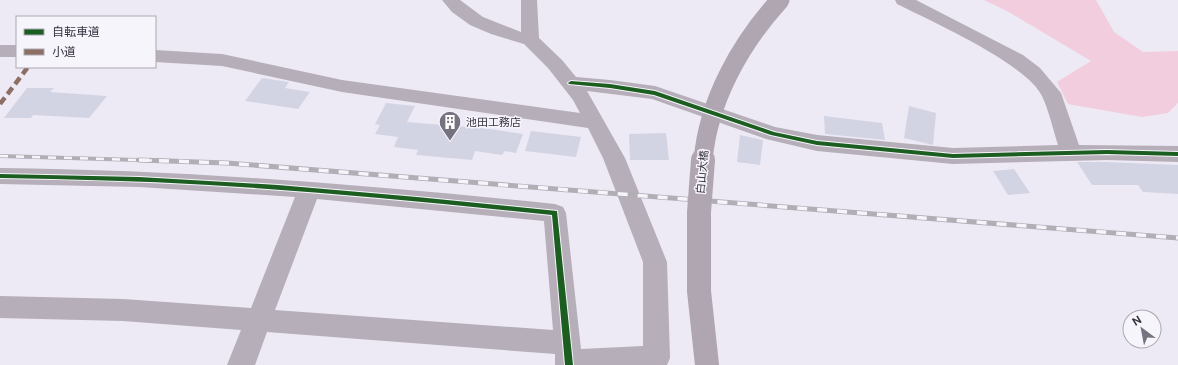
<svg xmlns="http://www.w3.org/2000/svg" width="1178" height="365" font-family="'Public Sans','Noto Sans JP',sans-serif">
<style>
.green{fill:#f2cddd}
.building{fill:#d2d4e4}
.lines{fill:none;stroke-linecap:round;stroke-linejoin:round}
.minor{fill:#b6aeb8;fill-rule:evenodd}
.rail-far1-casing{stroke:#b2aeb5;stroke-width:4}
.rail-casing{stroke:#b2aeb5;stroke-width:5}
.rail-far1{stroke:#f7f5fc;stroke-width:2.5;stroke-dasharray:8;stroke-linecap:butt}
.rail{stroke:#f7f5fc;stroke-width:3.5;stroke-dasharray:10;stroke-linecap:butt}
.primary-bridge-far1{stroke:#afa6b2;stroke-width:19}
.primary-bridge{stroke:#afa6b2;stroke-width:24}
.quiet{stroke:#8d6e63;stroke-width:4.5;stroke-dasharray:8 4.5;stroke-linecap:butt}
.cycleway-casing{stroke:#f7f5fc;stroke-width:2}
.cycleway{fill:#1b5e20;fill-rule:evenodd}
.labels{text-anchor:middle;stroke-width:3;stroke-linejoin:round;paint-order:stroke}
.poi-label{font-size:11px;fill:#36313f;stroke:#f7f5fc;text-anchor:start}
.street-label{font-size:11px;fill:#36313f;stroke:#f7f5fc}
</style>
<rect width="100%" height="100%" fill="#edeaf5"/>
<!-- green -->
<polygon class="green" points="984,0 1096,0 1114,32 1143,52 1178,51 1178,103 1168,113 1142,117 1068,104 1057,82 1091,61 1009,12"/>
<!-- building -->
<g class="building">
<polygon points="262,78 289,82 285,88 310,92 298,109 245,101"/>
<polygon points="27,88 54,88 50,92 107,96 89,118 33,115 31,118 4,118"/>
<polygon points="386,103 415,106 407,122 490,129 523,134 516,153 505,151 502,155 475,151 472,160 416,155 418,150 394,147 398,137 375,134 380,125 375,124"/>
<polygon points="909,106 936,113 933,145 904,138"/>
<polygon points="824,116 882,123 885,140 825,134"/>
<polygon points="531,131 581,137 576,157 525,151"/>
<polygon points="666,133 669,160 630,160 629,134"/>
<polygon points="740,135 763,140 760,165 737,162"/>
<polygon points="1077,162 1107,162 1178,165 1178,194 1143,192 1138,185 1092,185"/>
<polygon points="1014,169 1030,193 1008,195 993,171"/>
</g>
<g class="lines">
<!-- minor -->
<g class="minor">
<path d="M442,0H460L483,17L521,32V0H537L539,38L562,60L576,77L610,80L655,86L775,127L817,135L953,148L1058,145C1053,129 1049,111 1042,96C1027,64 931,21 897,4L895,0H916L1023,55L1040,68L1061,93L1079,145L1178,146V162L1107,160L953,164L817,151L766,139L652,99L587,91L625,158L667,262L670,358L667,365H555V354L267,332L255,365H227L241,330L123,321L0,318V296L123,299L251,308L295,197L139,187L0,184V168C186,170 370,185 555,204L563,207L566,213L581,349L643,346V262L603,158L588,128L342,92L222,66L155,62V50L222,54L342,80L580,113L573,100L548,68L524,44L491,34L470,25L452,12ZM317,199L544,221L553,330L275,310Z"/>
<rect x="0" y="45" width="17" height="12"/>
</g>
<!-- rail-far1 casing -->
<g class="rail-far1-casing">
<polyline id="rail-far1" points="0,156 172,161"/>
</g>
<!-- rail casing -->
<g class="rail-casing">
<polyline id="rail" points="139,160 227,163 1178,238"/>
</g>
<!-- rail-far1 -->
<use href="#rail-far1" class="rail-far1"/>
<!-- rail -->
<use href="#rail" class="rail"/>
<!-- primary-bridge-far1 -->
<path class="primary-bridge-far1" d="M703,161C708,101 740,44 780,0"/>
<!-- primary-bridge -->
<polyline class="primary-bridge" points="703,160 699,212 699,291 707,365"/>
<!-- quiet -->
<polyline class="quiet" points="0,104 28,67"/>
<!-- cycleway casing -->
<g class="cycleway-casing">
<g id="cycleway">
<polygon points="571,81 610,84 655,91 774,132 817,141 953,154 1107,150 1178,152 1178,156 1107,154 953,158 817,145 771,135 654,95 610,88 569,84 568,83"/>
<path d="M0,174L139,177L278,185L417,197L557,211L573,365H565L552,215C438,203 323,192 209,185C139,181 70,179 0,178Z"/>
</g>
</g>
<!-- cycleway -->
<use href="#cycleway" class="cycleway"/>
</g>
<!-- icons -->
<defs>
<g id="building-pin" transform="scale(1.15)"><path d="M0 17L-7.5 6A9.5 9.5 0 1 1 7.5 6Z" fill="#76727f" stroke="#f7f5fc"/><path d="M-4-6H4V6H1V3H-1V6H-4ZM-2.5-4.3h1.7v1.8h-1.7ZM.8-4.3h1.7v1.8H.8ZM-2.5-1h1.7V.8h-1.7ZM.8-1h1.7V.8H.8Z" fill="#fff"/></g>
</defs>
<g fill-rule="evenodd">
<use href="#building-pin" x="450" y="122"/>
</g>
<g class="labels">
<!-- poi labels -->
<g class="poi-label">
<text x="466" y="126">池田工務店</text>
</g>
<!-- street labels -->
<g class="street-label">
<text transform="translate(702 172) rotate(-85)" y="4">白山大橋</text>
</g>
</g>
<!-- legend -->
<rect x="16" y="16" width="140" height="52" fill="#f7f5fc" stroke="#aaa7b0"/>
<rect x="24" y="29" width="20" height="6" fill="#1b5e20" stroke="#aaa7b0"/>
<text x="52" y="36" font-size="12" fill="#36313f">自転車道</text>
<rect x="24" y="49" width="20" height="6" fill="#8d6e63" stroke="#aaa7b0"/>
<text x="52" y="56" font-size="12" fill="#36313f">小道</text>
<!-- north arrow -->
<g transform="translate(1142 329) rotate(328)"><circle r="19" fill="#f7f5fc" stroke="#aaa7b0"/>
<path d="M0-3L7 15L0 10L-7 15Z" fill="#76727f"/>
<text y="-6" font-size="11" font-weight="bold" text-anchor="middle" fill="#36313f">N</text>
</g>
</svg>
